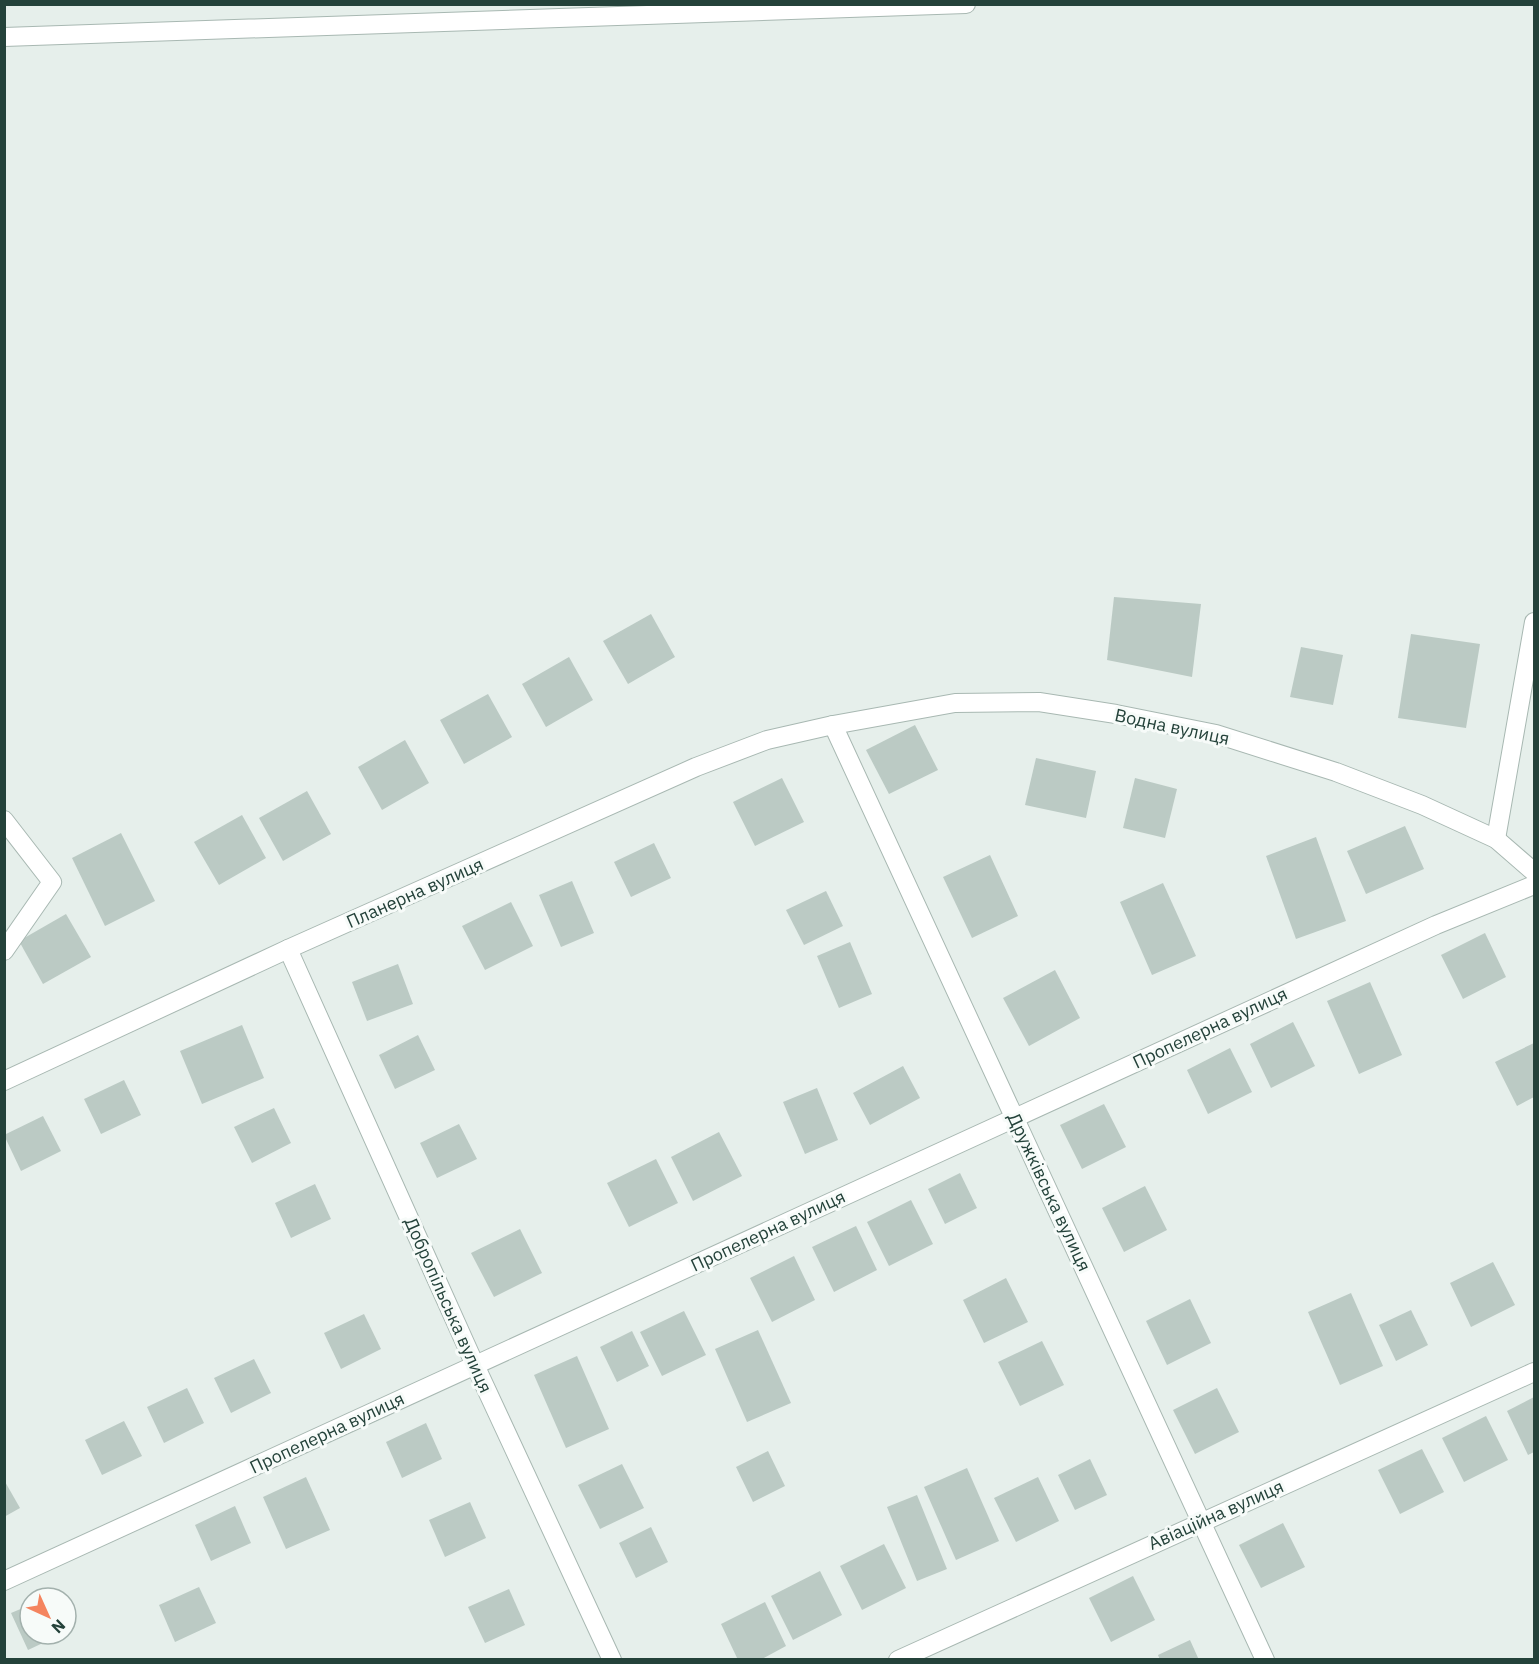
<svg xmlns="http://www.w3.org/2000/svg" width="1539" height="1664" font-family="'IBM Plex Sans',sans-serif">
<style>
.building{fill:#bbcac4}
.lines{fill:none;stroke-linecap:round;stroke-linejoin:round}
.minor-casing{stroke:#a8b8b2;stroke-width:20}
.minor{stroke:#fff;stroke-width:18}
.labels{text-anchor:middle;stroke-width:6;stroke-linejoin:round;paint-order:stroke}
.street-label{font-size:18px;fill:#24423a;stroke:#f7fbf9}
</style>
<rect width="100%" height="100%" fill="#e6efeb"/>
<!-- building -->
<g class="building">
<polygon points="1114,597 1201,604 1192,677 1107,660"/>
<polygon points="651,614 675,657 628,684 603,641"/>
<polygon points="1411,634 1480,644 1466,728 1398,718"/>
<polygon points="1301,647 1343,655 1333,705 1290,697"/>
<polygon points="569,657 593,700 546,727 522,684"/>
<polygon points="488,694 512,737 464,764 440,720"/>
<polygon points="915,725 938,770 889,794 866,750"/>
<polygon points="405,740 429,783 382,810 358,767"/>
<polygon points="1036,758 1096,771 1086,818 1025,805"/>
<polygon points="782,778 804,822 755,846 733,802"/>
<polygon points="1135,778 1177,789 1165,838 1123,828"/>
<polygon points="307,791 331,834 283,861 259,818"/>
<polygon points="242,815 266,858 219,885 194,842"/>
<polygon points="1405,826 1424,869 1366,894 1347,851"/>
<polygon points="121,833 155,901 105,926 72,858"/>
<polygon points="1316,837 1346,921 1296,939 1266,856"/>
<polygon points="654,843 671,878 631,897 614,862"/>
<polygon points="990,855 1018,916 972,938 943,877"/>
<polygon points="572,881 594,933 561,947 539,895"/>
<polygon points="1163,883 1196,956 1152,975 1120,902"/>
<polygon points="826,891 843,926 804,945 786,910"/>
<polygon points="511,902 533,946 485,970 462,926"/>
<polygon points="66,914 91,957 43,984 19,941"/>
<polygon points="1485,933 1506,977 1463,999 1441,955"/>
<polygon points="850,942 872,994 839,1008 817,956"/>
<polygon points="398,964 413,1004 367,1021 352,982"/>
<polygon points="1055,970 1080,1018 1029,1046 1003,998"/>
<polygon points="1370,982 1402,1055 1359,1074 1327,1001"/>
<polygon points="1293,1022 1315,1066 1271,1088 1250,1044"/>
<polygon points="242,1025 264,1078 202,1104 180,1051"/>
<polygon points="418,1035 435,1070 395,1089 379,1055"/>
<polygon points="1534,1043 1534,1097 1517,1106 1495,1062"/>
<polygon points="1230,1048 1252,1092 1208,1114 1187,1070"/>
<polygon points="903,1066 920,1098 870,1125 853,1093"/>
<polygon points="124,1080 141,1115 101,1134 84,1099"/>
<polygon points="817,1088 838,1140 805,1154 783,1102"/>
<polygon points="1104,1104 1126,1147 1082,1169 1060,1125"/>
<polygon points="274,1108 291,1143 252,1163 234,1127"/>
<polygon points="43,1116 61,1151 21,1171 4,1135"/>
<polygon points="459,1124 477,1159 437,1178 420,1143"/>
<polygon points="719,1132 742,1176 693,1201 671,1157"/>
<polygon points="656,1159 678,1203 629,1227 607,1183"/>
<polygon points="960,1173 977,1208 945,1224 928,1189"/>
<polygon points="315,1184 331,1219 291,1238 275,1203"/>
<polygon points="1145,1186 1167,1230 1124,1252 1102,1208"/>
<polygon points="911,1200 933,1244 889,1266 867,1222"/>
<polygon points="856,1226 877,1270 834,1292 812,1247"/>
<polygon points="520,1229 542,1273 494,1297 471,1253"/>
<polygon points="794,1256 815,1300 772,1322 750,1278"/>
<polygon points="1493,1262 1515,1305 1471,1327 1450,1283"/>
<polygon points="1006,1278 1028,1322 984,1343 963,1300"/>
<polygon points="1351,1293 1383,1366 1340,1385 1308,1312"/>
<polygon points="1190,1299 1211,1343 1167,1365 1146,1321"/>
<polygon points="1411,1310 1428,1345 1396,1361 1379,1325"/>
<polygon points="684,1311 706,1355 662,1376 640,1332"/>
<polygon points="364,1314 381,1349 341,1369 324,1333"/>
<polygon points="758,1330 791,1403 747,1422 715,1349"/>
<polygon points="632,1331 649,1366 617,1382 600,1347"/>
<polygon points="1042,1341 1064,1385 1020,1406 998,1362"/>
<polygon points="577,1356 609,1429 566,1448 534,1375"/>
<polygon points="254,1359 271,1393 231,1413 214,1378"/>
<polygon points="187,1388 204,1423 164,1443 147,1407"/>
<polygon points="1217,1388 1239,1432 1195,1454 1173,1410"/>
<polygon points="1534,1397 1534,1452 1528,1455 1507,1411"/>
<polygon points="1486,1416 1508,1460 1464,1482 1442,1438"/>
<polygon points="124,1421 142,1456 102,1475 85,1440"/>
<polygon points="426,1423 442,1459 402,1478 386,1442"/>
<polygon points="1422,1449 1444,1492 1400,1514 1378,1470"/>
<polygon points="768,1451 785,1486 753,1502 736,1467"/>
<polygon points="1090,1459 1107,1495 1075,1510 1058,1475"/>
<polygon points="622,1464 644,1508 600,1529 578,1485"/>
<polygon points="967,1468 999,1541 956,1560 924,1487"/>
<polygon points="306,1477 330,1530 286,1549 263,1497"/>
<polygon points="1038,1477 1059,1521 1016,1542 994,1498"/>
<polygon points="4,1480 20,1508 4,1517"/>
<polygon points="917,1495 947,1569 917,1581 887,1507"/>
<polygon points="470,1502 486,1538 445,1557 429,1520"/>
<polygon points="235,1506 251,1543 211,1561 195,1525"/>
<polygon points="1283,1523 1305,1567 1261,1588 1239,1545"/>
<polygon points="651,1527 668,1562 636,1578 619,1543"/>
<polygon points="884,1544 906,1588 862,1610 840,1566"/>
<polygon points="820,1571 842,1615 793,1640 771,1596"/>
<polygon points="1133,1576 1155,1620 1111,1642 1089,1598"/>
<polygon points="199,1587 216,1623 175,1642 159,1605"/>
<polygon points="509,1589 525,1625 485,1643 468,1607"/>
<polygon points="765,1602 786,1646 760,1660 738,1660 721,1624"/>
<polygon points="30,1605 30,1634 62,1634 28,1650 11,1613"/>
<polygon points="1190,1640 1199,1660 1160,1660 1158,1655"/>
</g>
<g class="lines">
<!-- minor casing -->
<g class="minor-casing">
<g id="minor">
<polyline points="4,37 966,4"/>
<polyline points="833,725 1265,1660"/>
<polyline points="4,820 52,882 4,951"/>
<polyline points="1496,839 1534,622"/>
<polyline points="288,949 475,1365 612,1660"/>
<polyline points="4,1081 288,949 696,767 767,740 833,725 955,703 1039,702 1116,714 1216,734 1336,772 1422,805 1496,839 1534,872"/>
<polyline points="4,1581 1436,925 1534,885"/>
<polyline points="898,1660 1534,1372"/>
</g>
</g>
<!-- minor -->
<use href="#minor" class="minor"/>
</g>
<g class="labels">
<!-- street labels -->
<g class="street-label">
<text transform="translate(1172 727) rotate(12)" y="6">Водна вулиця</text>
<text transform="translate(415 893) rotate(-24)" y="6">Планерна вулиця</text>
<text transform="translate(1210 1028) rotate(-25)" y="6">Пропелерна вулиця</text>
<text transform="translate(1049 1192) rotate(65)" y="6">Дружківська вулиця</text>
<text transform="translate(768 1231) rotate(-25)" y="6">Пропелерна вулиця</text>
<text transform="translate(448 1305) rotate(66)" y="6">Добропільська вулиця</text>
<text transform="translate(327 1433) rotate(-25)" y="6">Пропелерна вулиця</text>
<text transform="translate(1216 1515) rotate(-24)" y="6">Авіаційна вулиця</text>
</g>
</g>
<!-- border -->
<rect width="1539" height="1664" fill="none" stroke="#24423a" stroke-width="12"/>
<!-- north arrow -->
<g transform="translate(48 1616) rotate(135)"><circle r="28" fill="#f7fbf9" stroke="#a3b1ad" stroke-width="1.5"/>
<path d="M0-4.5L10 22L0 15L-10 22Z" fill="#f4845f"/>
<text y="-9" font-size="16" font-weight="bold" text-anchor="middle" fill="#24423a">N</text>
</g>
</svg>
